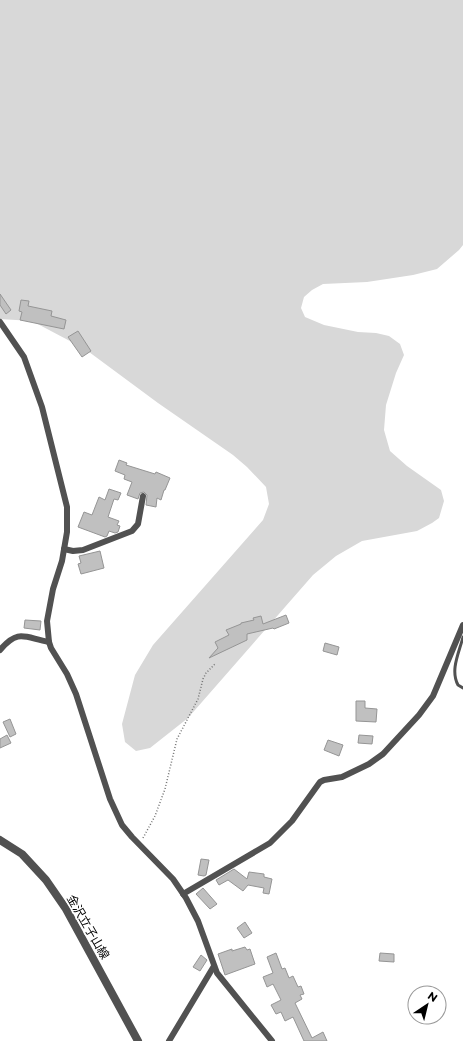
<svg xmlns="http://www.w3.org/2000/svg" width="463" height="1041" font-family="Montserrat,'Noto Sans JP',sans-serif">
<style>
.green{fill:#d8d8d8}
.building{fill:#c0c0c0;stroke:#959595}
.lines{fill:none;stroke-linecap:round;stroke-linejoin:round}
.path{stroke:#737373;stroke-width:1.5;stroke-dasharray:1 2;stroke-linecap:butt}
.service{stroke:#515151;stroke-width:3}
.minor{stroke:#515151;stroke-width:6}
.tertiary{stroke:#515151;stroke-width:8}
.labels{text-anchor:middle;stroke-width:3.5;stroke-linejoin:round;paint-order:stroke}
.street-label{font-size:12px;fill:#000;stroke:#fff}
</style>
<rect width="100%" height="100%" fill="#fff"/>
<!-- green -->
<polygon class="green" points="0,0 463,0 463,245 459,250 437,269 413,275 367,282 323,284 312,290 304,297 301,308 305,317 324,325 358,332 376,333 389,336 400,344 404,355 396,373 386,405 384,430 390,451 407,466 441,490 444,501 439,518 432,523 417,531 362,541 336,556 313,575 188,718 150,748 136,751 125,742 122,724 135,675 153,645 263,520 269,504 266,487 247,467 233,455 158,403 85,349 32,321 0,319"/>
<!-- building -->
<g class="building">
<polygon points="0,294 11,310 6,314 0,305"/>
<polygon points="21,300 29,301 28,306 52,311 51,316 66,320 64,329 20,320 22,312 19,311"/>
<polygon points="78,331 91,351 82,357 68,337"/>
<polygon points="119,460 127,463 126,465 155,474 156,472 170,478 165,490 164,490 161,500 157,498 156,507 146,505 147,495 144,492 140,493 138,499 127,495 132,482 124,479 125,475 115,471"/>
<polygon points="109,489 121,493 118,500 114,499 108,517 119,521 117,525 120,526 118,532 115,533 109,531 107,536 105,537 78,527 84,512 92,515 99,497 105,500"/>
<polygon points="100,551 104,568 81,574 78,564 81,563 79,556"/>
<polygon points="286,615 289,623 274,629 273,628 247,634 247,640 209,658 218,648 215,642 229,635 226,630 241,624 241,623 254,620 253,618 261,616 263,624"/>
<polygon points="25,620 41,621 40,630 24,628"/>
<polygon points="325,643 339,647 337,655 323,651"/>
<polygon points="356,701 365,701 365,708 377,709 376,722 356,721"/>
<polygon points="10,719 16,734 10,737 3,722"/>
<polygon points="7,735 11,743 0,748 0,739"/>
<polygon points="359,735 373,736 372,744 358,743"/>
<polygon points="328,740 343,745 339,756 324,750"/>
<polygon points="201,859 209,860 206,875 204,876 198,875"/>
<polygon points="234,869 247,879 249,872 264,874 264,877 272,879 269,894 263,893 264,888 248,885 243,891 228,880 219,885 216,880"/>
<polygon points="203,888 217,904 210,909 196,894"/>
<polygon points="245,922 252,933 244,938 237,928"/>
<polygon points="245,947 247,950 250,949 255,964 225,975 218,954 232,949 232,951"/>
<polygon points="276,953 282,969 285,968 289,978 293,976 298,987 301,986 304,994 300,995 302,999 295,1003 312,1038 323,1032 327,1041 304,1041 293,1017 285,1021 281,1012 276,1014 271,1005 281,1000 273,984 267,987 263,977 273,973 267,957"/>
<polygon points="380,953 394,954 394,962 379,961"/>
<polygon points="201,955 207,960 200,971 193,967"/>
</g>
<g class="lines">
<!-- path -->
<polyline class="path" points="143,838 155,816 165,789 177,739 198,699 203,679 206,673 216,663"/>
<!-- service -->
<path class="service" d="M463,637C459,653 450,670 458,685L463,688"/>
<!-- minor -->
<g class="minor">
<polyline points="0,322 24,357 42,407 67,507 67,532 62,561 53,589 47,621 49,642 51,648 67,674 76,694 110,799 122,825 132,837 173,879 186,898 198,921 217,973 272,1041"/>
<polyline points="64,549 73,551 83,550 132,531 138,524 143,496"/>
<path d="M0,650C19,628 25,638 49,642"/>
<polyline points="183,894 270,843 292,821 320,782 324,780 342,777 369,764 383,754 419,715 433,696 463,625"/>
<polyline points="169,1041 214,966"/>
</g>
<!-- tertiary -->
<polyline class="tertiary" points="0,840 22,854 46,880 66,909 138,1041"/>
</g>
<g class="labels">
<!-- street labels -->
<g class="street-label">
<text transform="translate(88 927) rotate(60)" y="4">金沢立子山線</text>
</g>
</g>
<!-- north arrow -->
<g transform="translate(427 1005) rotate(35)"><circle r="19" fill="#ffffff" stroke="#999999"/>
<path d="M0-3L7 15L0 10L-7 15Z" fill="#000000"/>
<text y="-6" font-size="11" font-weight="bold" text-anchor="middle" fill="#000000">N</text>
</g>
</svg>
